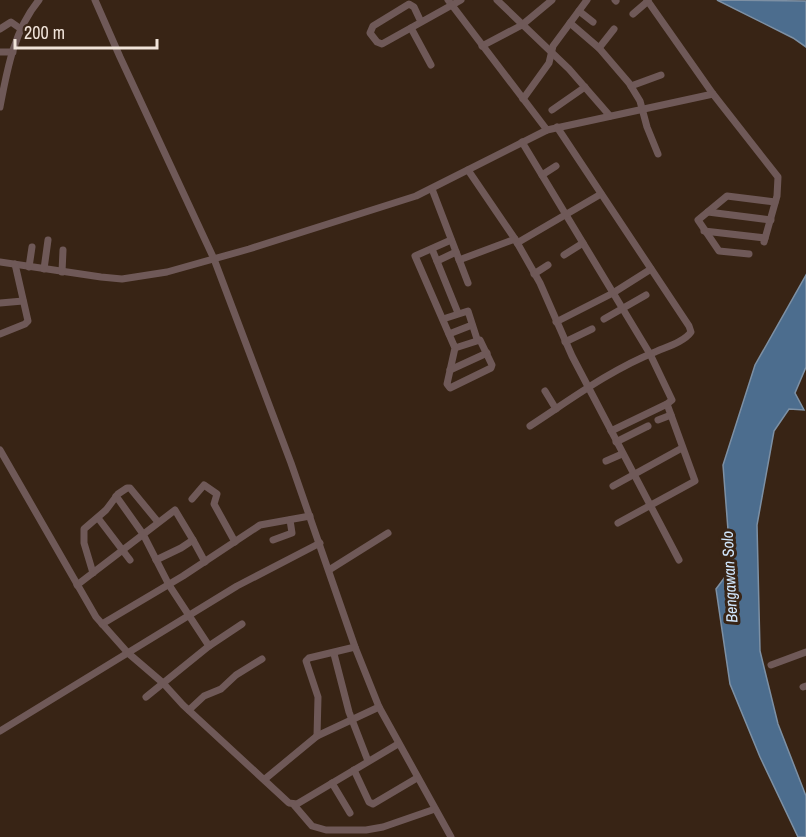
<svg xmlns="http://www.w3.org/2000/svg" width="806" height="837" font-family="'Archivo Narrow',sans-serif">
<style>
.water{fill:#4c6d8e;stroke:#7d90a4;stroke-width:1.5}
.lines{fill:none;stroke-linecap:round;stroke-linejoin:round}
.minor{stroke:#6f5958;stroke-width:7}
.labels{text-anchor:middle;stroke-width:6;stroke-linejoin:round;paint-order:stroke}
.water-label{font-size:16px;font-style:italic;fill:#d1e7fd;stroke:#382415}
</style>
<rect width="100%" height="100%" fill="#382415"/>
<!-- water -->
<g class="water">
<polygon points="717,0 806,1 806,47 793,38"/>
<polygon points="806,275 806,367 795,393 804,410 789,409 774,431 757,525 760,651 778,724 806,796 806,837 798,837 760,757 730,684 716,589 731,569 723,465 755,365"/>
</g>
<g class="lines">
<!-- minor -->
<g class="minor">
<polyline points="95,0 120,57 214,259 291,463 355,647 379,707 451,837"/>
<polyline points="448,0 547,130"/>
<polyline points="497,0 569,69 610,116"/>
<polyline points="615,0 616,1"/>
<polyline points="647,0 713,94 778,177 777,196 764,242"/>
<polyline points="579,11 593,22"/>
<polyline points="633,14 648,1"/>
<polyline points="421,22 414,7 409,4 373,26 370,33 377,42 382,44 461,0"/>
<polyline points="570,23 599,48 629,83 640,101 647,127 658,154"/>
<polyline points="411,28 431,65"/>
<polyline points="0,29 11,22 21,29"/>
<polyline points="482,46 522,25 552,0"/>
<polyline points="599,48 614,29"/>
<polyline points="0,52 13,52"/>
<polyline points="631,86 661,75"/>
<polyline points="523,99 549,63 553,46 587,0"/>
<path d="M0,107C7,70 14,30 39,0"/>
<polyline points="552,110 585,87"/>
<polyline points="522,142 650,354 672,400 667,404 611,431"/>
<polyline points="468,170 515,239 540,283 572,356 679,560"/>
<polyline points="542,175 556,166"/>
<polyline points="432,189 468,283"/>
<polyline points="708,212 771,220"/>
<polyline points="704,231 765,238"/>
<polyline points="451,240 415,256 455,348 447,384 450,388 491,368 492,365 480,340 455,348"/>
<polyline points="517,243 601,194"/>
<polyline points="432,249 458,313"/>
<polyline points="749,254 719,251 698,220 727,196 775,202"/>
<polyline points="564,255 583,243"/>
<polyline points="459,260 515,239"/>
<polyline points="437,261 456,252"/>
<polyline points="0,262 101,277 122,279 167,272 249,249 416,196 547,130 713,94"/>
<polyline points="29,267 32,247"/>
<polyline points="44,269 48,240"/>
<polyline points="62,272 63,250"/>
<polyline points="534,274 548,265"/>
<polyline points="0,303 23,301"/>
<polyline points="443,319 468,311 477,339"/>
<polyline points="604,319 646,295"/>
<polyline points="556,322 613,293 651,269"/>
<polyline points="0,334 25,324 28,321 15,264"/>
<polyline points="449,334 472,325"/>
<polyline points="565,342 592,329"/>
<polyline points="450,370 487,353"/>
<polyline points="545,391 556,409"/>
<polyline points="658,420 671,415"/>
<path d="M530,426C570,400 610,370 655,352C666,347 684,342 691,332L689,326L557,127"/>
<polyline points="616,442 648,426"/>
<polyline points="0,450 96,617 128,653 163,683 183,705 289,803 297,804 398,744"/>
<polyline points="606,461 622,454"/>
<polyline points="613,486 682,448"/>
<polyline points="116,496 143,534 169,585 209,646"/>
<polyline points="192,499 204,485 217,494 214,504 235,542"/>
<polyline points="98,518 130,560"/>
<polyline points="618,523 695,481 667,404"/>
<polyline points="193,540 205,562"/>
<polyline points="273,540 292,533 290,520"/>
<polyline points="329,570 388,533"/>
<polyline points="93,573 84,543 84,529 106,510 118,494 127,488 130,488 158,522"/>
<polyline points="77,585 175,510 193,540 181,548 156,560"/>
<polyline points="102,624 183,576 260,525 310,516"/>
<polyline points="334,654 349,712 368,761"/>
<polyline points="771,665 806,652"/>
<polyline points="803,687 806,686"/>
<polyline points="146,697 209,646 242,624"/>
<polyline points="189,710 204,696 221,689 236,675 262,659"/>
<polyline points="0,731 237,586 320,543"/>
<polyline points="317,736 318,697 306,661 309,658 355,647"/>
<polyline points="354,770 369,802 373,804 417,778"/>
<polyline points="265,779 317,736 379,707"/>
<polyline points="332,783 350,813"/>
<polyline points="294,805 312,826 326,830 366,830 383,827 435,809"/>
</g>
</g>
<g class="labels">
<!-- water labels -->
<g class="water-label">
<text transform="translate(729 577) rotate(-93)" y="6">Bengawan Solo</text>
</g>
</g>
<!-- scale -->
<path d="M15 39v9h142v-9" fill="none" stroke="#f0e3d9" stroke-width="3"/>
<text x="24" y="39" font-size="18" fill="#f0e3d9" stroke="#382415" stroke-width="4.5" paint-order="stroke">200 m</text>
</svg>
